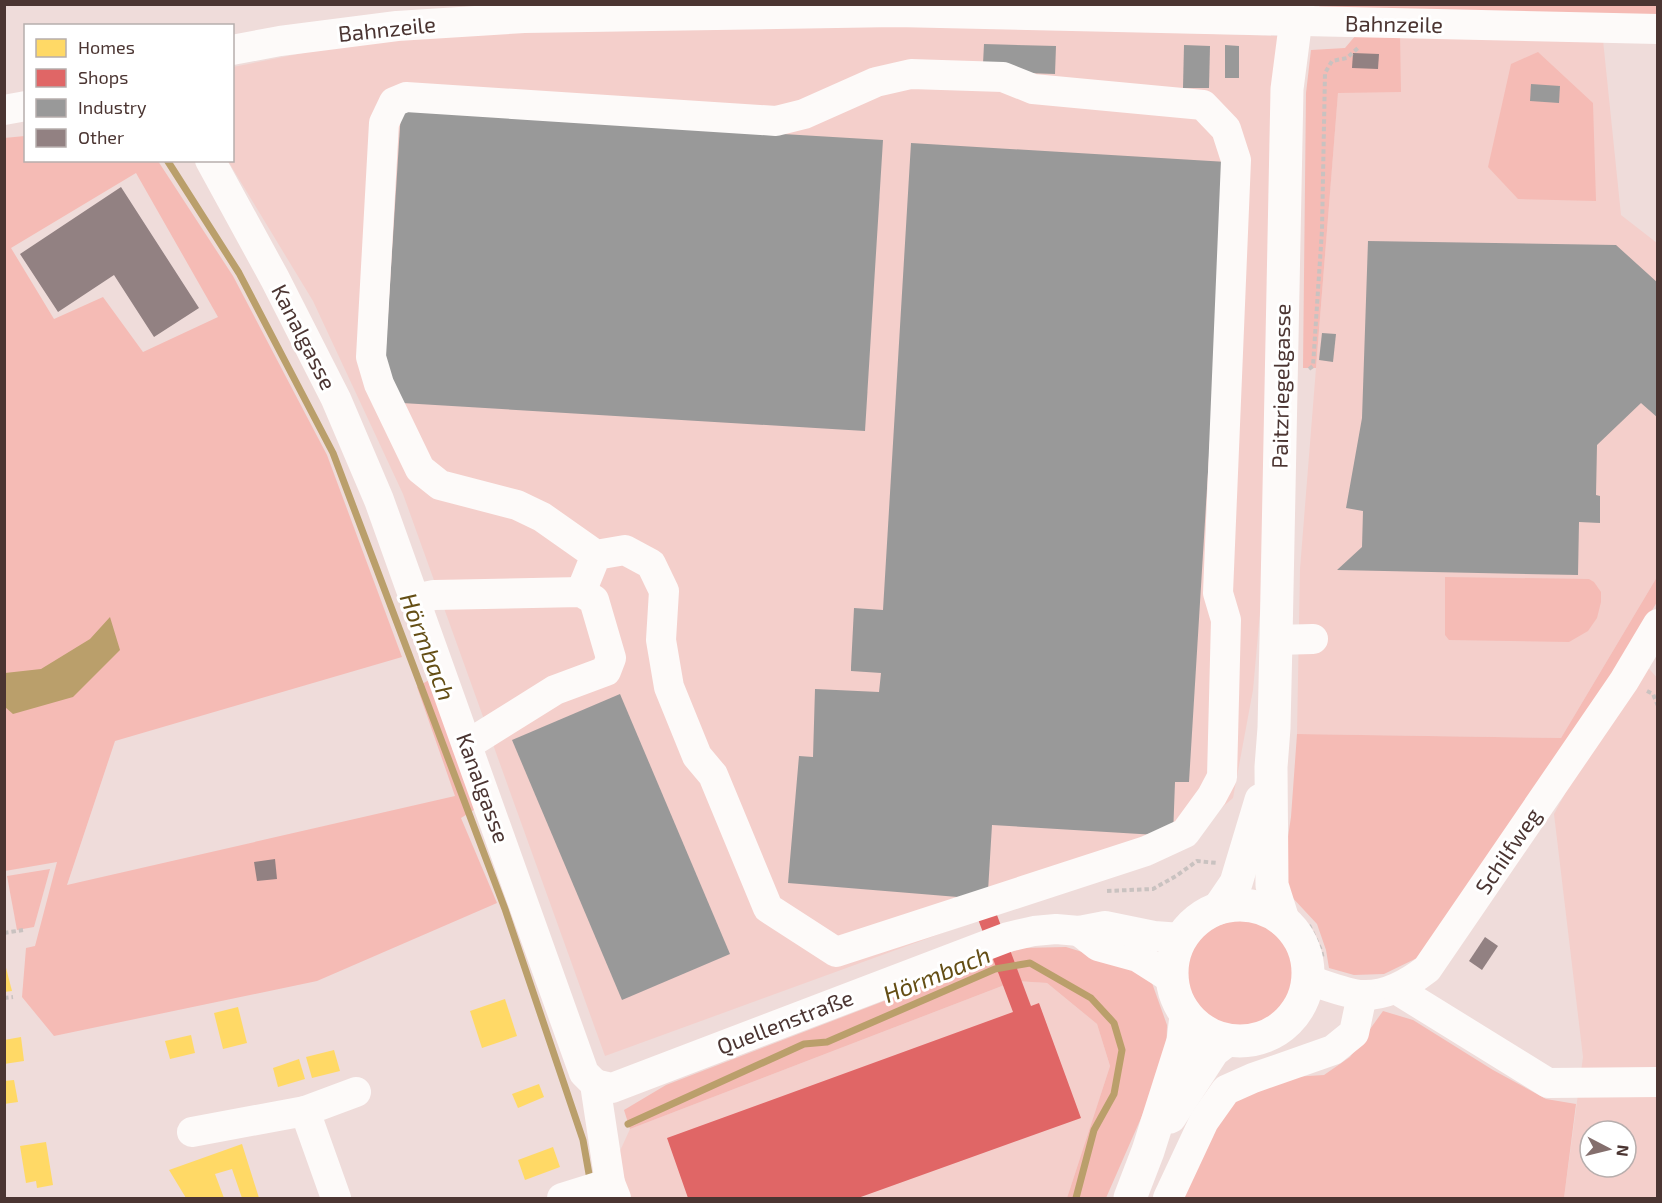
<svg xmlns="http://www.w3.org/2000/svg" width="1662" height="1203" font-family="'Exo 2',sans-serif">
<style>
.built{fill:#f4cfcb;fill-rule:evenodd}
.green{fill:#f5bbb5;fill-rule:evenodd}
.water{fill:#ba9f6b}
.homes{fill:#ffd966}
.shops{fill:#e06666}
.industry{fill:#999}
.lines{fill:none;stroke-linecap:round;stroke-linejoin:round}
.stream{stroke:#ba9f6b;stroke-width:7}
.building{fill:#928182}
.path{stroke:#c9c2c0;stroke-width:4;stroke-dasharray:4.5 3;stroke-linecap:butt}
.minor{stroke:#fdfaf9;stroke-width:30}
.major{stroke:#fdfaf9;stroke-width:33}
.labels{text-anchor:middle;stroke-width:6;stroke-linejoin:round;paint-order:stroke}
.street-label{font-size:22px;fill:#4b3532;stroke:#fff}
.water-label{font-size:24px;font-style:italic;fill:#644e15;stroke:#fff}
</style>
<rect width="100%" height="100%" fill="#efdcda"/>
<!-- built -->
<g class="built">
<polygon points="774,21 1280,36 1263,579 1253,690 1233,798 1192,833 1088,880 605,1056 403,494 313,301 228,161 232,160 233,67 399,34"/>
<polygon points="1400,34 1603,40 1621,215 1657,243 1657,577 1561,738 1297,734 1300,569 1338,92"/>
<path d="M1644,663L1658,679L1657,1198H1564L1583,1057L1554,814L1591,746ZM1590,1131H1626V1167H1590Z"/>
<polygon points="1015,981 1047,983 1097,1024 1110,1066 1067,1198 626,1198 614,1164 630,1129"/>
</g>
<!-- green -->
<g class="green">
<polygon points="1320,4 1658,5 1657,17 1318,12"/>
<polygon points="1400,34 1401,92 1338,93 1316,368 1303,368 1306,93 1311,50 1345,48 1356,35"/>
<polygon points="1538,52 1593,103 1596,201 1518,199 1488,167 1511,64"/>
<path d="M25,136L26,160L158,161L233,276L327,455L402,657L115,741L67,885L455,796L417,687L429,680L477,808L461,818L497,903L317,981L54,1036L22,997L26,948L35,946L57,862L5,871L4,138ZM136,173L218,317L143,352L103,297L54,319L11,248Z"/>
<polygon points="1445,577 1589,579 1594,582 1601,592 1601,602 1597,618 1588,631 1569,642 1449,640 1445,635"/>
<polygon points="1657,577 1657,602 1538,800 1417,958 1384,974 1354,975 1329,968 1326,950 1317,924 1290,895 1283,869 1291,817 1297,734 1561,738"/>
<polygon points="50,869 34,927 17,930 7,876"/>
<circle cx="1239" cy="972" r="54"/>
<polygon points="1066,947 1134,968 1152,983 1167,1025 1166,1061 1106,1198 1067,1198 1110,1066 1097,1024 1047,983 1015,981 630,1129 624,1110 666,1085 1022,948"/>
<polygon points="1383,1011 1413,1020 1493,1070 1546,1099 1576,1104 1564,1198 1179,1198 1195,1161 1236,1097 1277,1078 1324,1075 1350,1057"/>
</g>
<!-- water -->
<polygon class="water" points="110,617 120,650 73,697 13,714 5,707 5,673 41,669 90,639"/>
<!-- homes -->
<g class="homes">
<polygon points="4,960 12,991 4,992"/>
<polygon points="505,999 517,1036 482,1048 470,1011"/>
<polygon points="238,1007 247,1043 223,1049 214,1013"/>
<polygon points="191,1035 195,1053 170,1059 165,1041"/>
<polygon points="21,1037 24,1061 4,1064 4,1040"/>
<polygon points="334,1050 340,1071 312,1078 306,1057"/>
<polygon points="299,1059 305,1079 278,1087 273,1068"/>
<polygon points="14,1080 18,1102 4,1104 4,1081"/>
<polygon points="539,1084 544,1097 518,1108 512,1094"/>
<polygon points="46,1142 53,1185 37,1188 36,1181 26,1183 20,1146"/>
<polygon points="242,1144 259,1198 242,1198 232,1169 215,1174 224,1198 186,1198 169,1170"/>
<polygon points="553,1147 560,1167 525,1180 518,1160"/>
</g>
<!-- shops -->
<polygon class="shops" points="988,891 1031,1006 1039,1003 1081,1118 858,1198 688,1198 667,1138 1013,1012 970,898"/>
<!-- industry -->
<g class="industry">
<polygon points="984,44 1056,46 1055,74 1026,73 1013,65 983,64"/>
<polygon points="1184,45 1210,46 1209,88 1183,88"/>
<polygon points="1225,45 1239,46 1239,78 1225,78"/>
<polygon points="1531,84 1560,86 1559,103 1530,101"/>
<polygon points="401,111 883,140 865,431 402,403 384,378"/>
<polygon points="911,143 1227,162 1189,782 1175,782 1173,836 992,825 988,891 970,898 788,883 799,756 813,757 815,689 879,692 881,673 851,671 851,667 854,608 883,610"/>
<polygon points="1368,241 1616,245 1658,283 1658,418 1641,403 1597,445 1596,495 1600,496 1600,523 1579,522 1578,575 1337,570 1362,547 1363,511 1346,508 1362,418"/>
<polygon points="1322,333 1336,334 1333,362 1319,360"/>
<polygon points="620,694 730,954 622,1000 512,740"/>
</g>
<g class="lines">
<!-- stream -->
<g class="stream">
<polyline points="167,160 239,273 333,453 505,909 583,1140 589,1174"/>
<polyline points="628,1124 804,1044 827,1042 995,969 1030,963 1091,998 1114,1023 1122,1050 1114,1094 1094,1130 1076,1198"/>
</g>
</g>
<!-- building -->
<g class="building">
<polygon points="1353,53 1379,54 1378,69 1352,68"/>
<polygon points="121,187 199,308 154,337 114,275 58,312 20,254"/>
<polygon points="275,859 277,879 257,881 254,862"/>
<polygon points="1485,937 1498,946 1482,970 1469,961"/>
</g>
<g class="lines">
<!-- path -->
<g class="path">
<polyline points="1309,369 1313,366 1322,230 1325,73 1332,61 1347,58 1359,47"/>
<polyline points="1647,691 1653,694 1658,706"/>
<polyline points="1107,891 1153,889 1176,876 1197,861 1217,863"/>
<polyline points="1309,925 1321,950 1323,959"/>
<polyline points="4,933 23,930"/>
<polyline points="4,998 13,997"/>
</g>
<!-- minor -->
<g class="minor">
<polyline points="232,50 280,41 397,26 524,18 896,12 1658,29"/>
<polyline points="4,110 26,106"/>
<polyline points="210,160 275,279 336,399 379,500 584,1073 595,1084 610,1183 616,1198"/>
<polyline points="581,592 596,555 625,550 651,564 664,591 661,640 669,687 697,756 713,775 768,908 836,952 1146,851 1185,833 1212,796 1222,777 1226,620 1218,593 1236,160 1226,129 1203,105 1033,89 1003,77 911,74 876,82 804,114 776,121 406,97 394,102 384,123 371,357 379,384 420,469 440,485 517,505 542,517 596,555"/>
<polyline points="415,599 434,595 581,592 594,600 611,658 606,671 555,690 467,745"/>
<polyline points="1276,640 1313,639"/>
<polyline points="1079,931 1098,946 1138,957 1171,978"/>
<path d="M1308,980C1322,984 1349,995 1363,995C1386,996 1409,983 1427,969L1624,681L1658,624"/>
<polyline points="1396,989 1548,1083 1658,1082"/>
<polyline points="595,1084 612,1088 1008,937 1034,931 1056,929 1079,931 1105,926 1154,936 1181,938"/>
<polyline points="305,1111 356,1092"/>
<polyline points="192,1132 305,1111 336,1198"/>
<polyline points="562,1198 610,1183"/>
<polyline points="1168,1198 1204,1121 1226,1090 1253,1078 1333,1050 1354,1033 1362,995"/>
</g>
<!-- major -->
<g class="major">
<circle cx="1240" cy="973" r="68"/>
<polyline points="1219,908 1236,883 1261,800"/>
<polyline points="1283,920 1272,885 1271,767 1274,728 1276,640 1287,89 1298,4"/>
<polyline points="1170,1117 1213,1051 1226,1041"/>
<polyline points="1130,1198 1148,1151 1183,1041 1186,1016"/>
</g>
</g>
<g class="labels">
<!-- street labels -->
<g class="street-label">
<text transform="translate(1394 24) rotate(1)" y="8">Bahnzeile</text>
<text transform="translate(387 29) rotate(-6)" y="8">Bahnzeile</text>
<text transform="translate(304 337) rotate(63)" y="8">Kanalgasse</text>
<text transform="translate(1281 386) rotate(-89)" y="8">Paitzriegelgasse</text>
<text transform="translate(483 788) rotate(70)" y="8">Kanalgasse</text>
<text transform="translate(1508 851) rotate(-56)" y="8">Schilfweg</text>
<text transform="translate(785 1022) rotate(-21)" y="8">Quellenstraße</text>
</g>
<!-- water labels -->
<g class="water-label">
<text transform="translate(427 647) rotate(69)" y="8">Hörmbach</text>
<text transform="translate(937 975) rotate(-22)" y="8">Hörmbach</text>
</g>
</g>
<!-- border -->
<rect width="1662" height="1203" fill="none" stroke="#4b3532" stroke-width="12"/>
<!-- legend -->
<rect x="24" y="24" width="210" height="138" fill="#ffffff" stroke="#b7aead" stroke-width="1.5"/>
<rect x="36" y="39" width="30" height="18" fill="#ffd966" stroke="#b7aead" stroke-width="1.5"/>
<text x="78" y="54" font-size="18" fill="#4b3532">Homes</text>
<rect x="36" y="69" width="30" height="18" fill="#e06666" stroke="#b7aead" stroke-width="1.5"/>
<text x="78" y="84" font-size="18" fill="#4b3532">Shops</text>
<rect x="36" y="99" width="30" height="18" fill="#999999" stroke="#b7aead" stroke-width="1.5"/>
<text x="78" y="114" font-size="18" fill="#4b3532">Industry</text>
<rect x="36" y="129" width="30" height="18" fill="#928182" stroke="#b7aead" stroke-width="1.5"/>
<text x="78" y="144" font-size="18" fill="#4b3532">Other</text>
<!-- north arrow -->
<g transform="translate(1608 1149) rotate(97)"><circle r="28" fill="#ffffff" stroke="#b7aead" stroke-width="1.5"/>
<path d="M0-4.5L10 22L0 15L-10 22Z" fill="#846f6d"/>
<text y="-9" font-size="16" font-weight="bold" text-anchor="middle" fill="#4b3532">N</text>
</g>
</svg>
